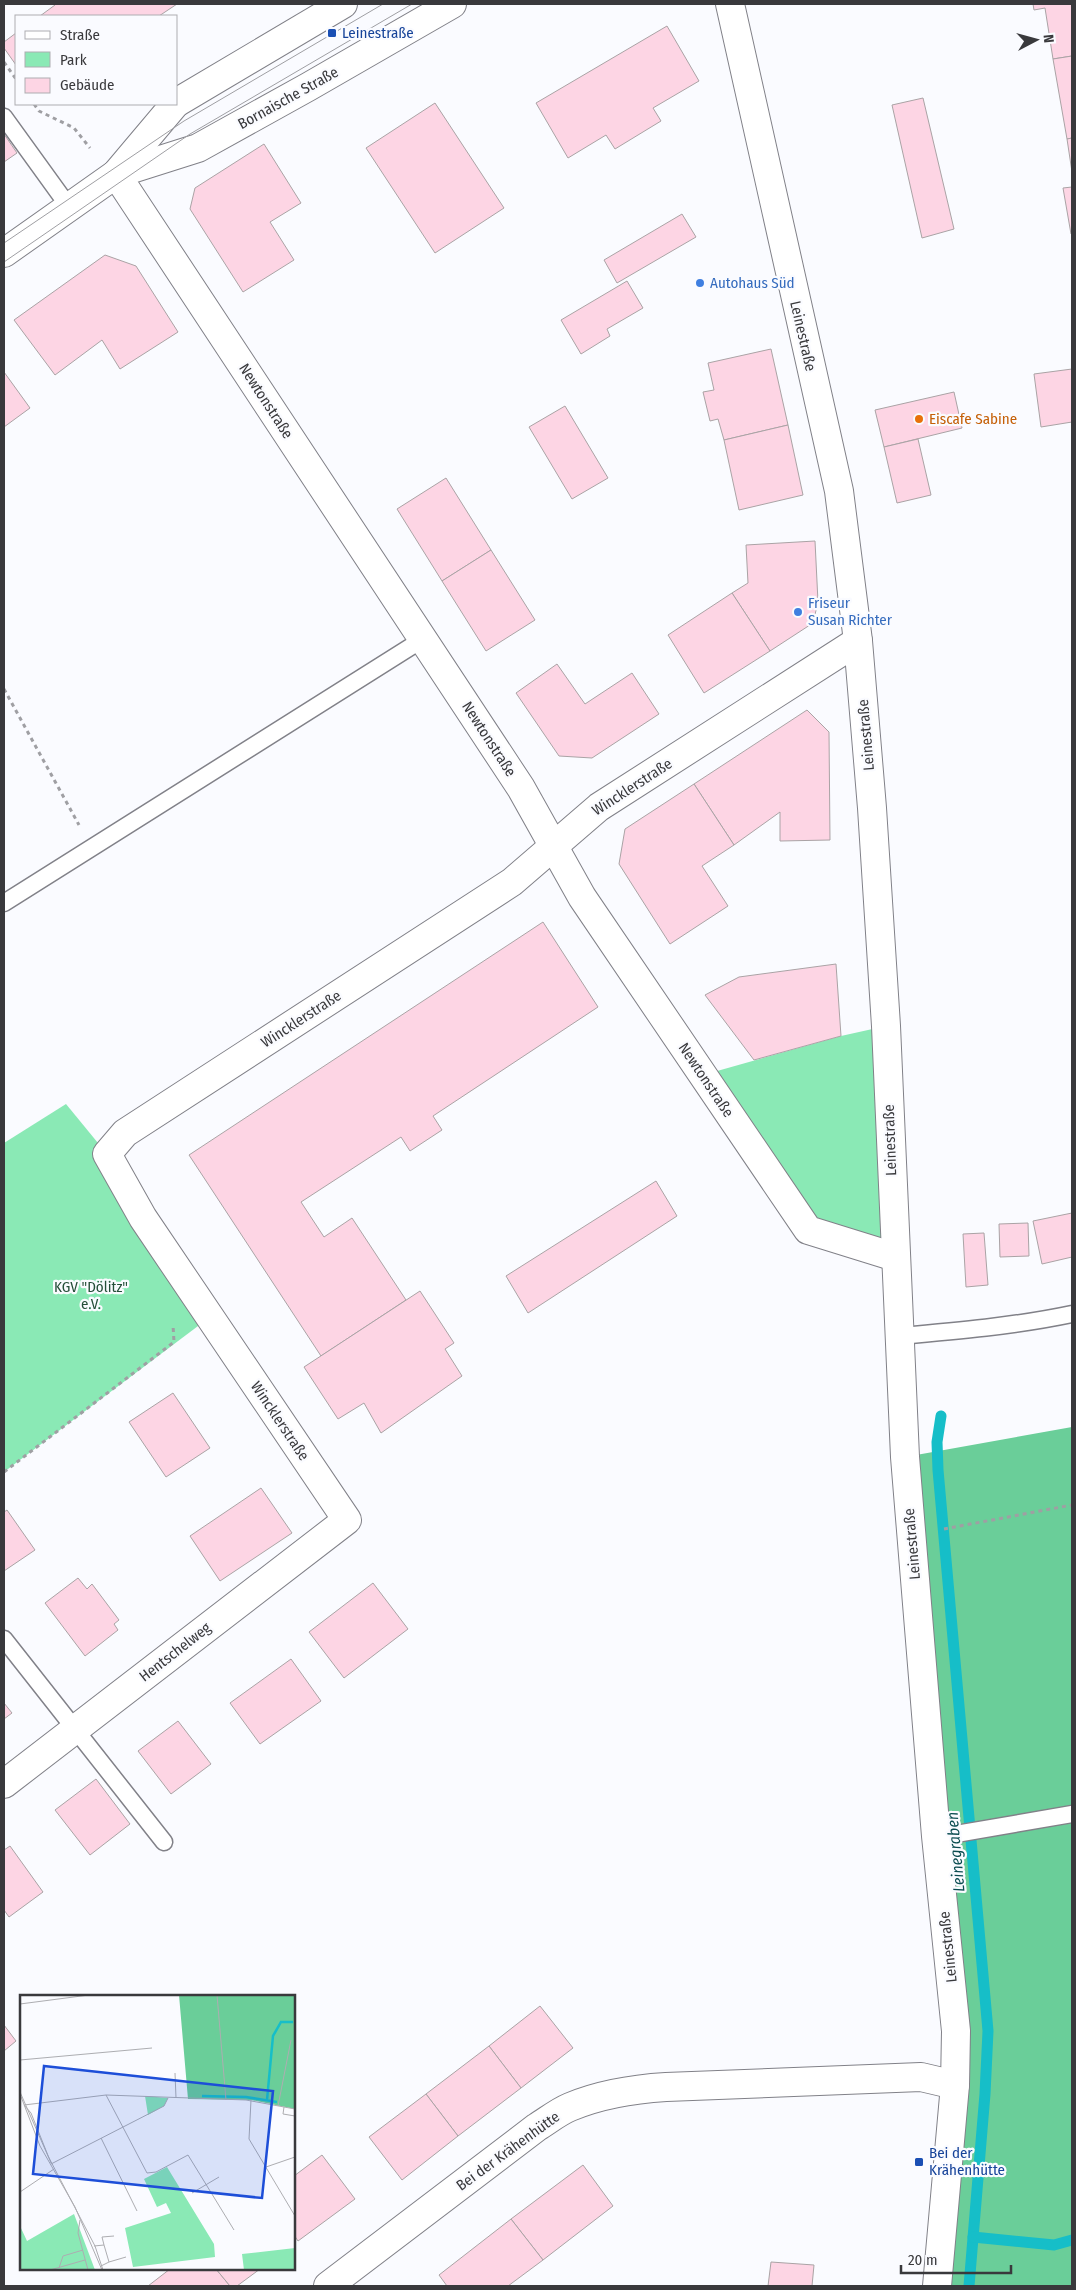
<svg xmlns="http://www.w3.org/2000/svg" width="1076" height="2290" font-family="'Fira Sans Condensed',sans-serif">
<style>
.green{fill:#8ae9b5}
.forest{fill:#6ace99}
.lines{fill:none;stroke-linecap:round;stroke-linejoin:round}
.stream{stroke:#16bec8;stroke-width:11}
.building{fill:#fdd5e4;stroke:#aaa3a5}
.lane-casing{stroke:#818188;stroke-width:19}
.street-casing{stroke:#818188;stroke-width:30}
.secondary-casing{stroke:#818188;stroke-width:30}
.path{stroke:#9f9fa3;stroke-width:3;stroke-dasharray:4 4;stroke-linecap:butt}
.lane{stroke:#fff;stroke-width:16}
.street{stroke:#fff;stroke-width:28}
.secondary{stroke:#fff;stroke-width:28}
.tram{stroke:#9f9fa3;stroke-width:1}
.transit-dot{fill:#1a4fb4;stroke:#fafbff;stroke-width:2}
.shop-dot{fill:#3f7fe0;stroke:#fafbff;stroke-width:2}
.food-dot{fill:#e8710a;stroke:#fafbff;stroke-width:2}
.labels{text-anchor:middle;stroke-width:4.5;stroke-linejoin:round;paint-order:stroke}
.transit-label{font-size:15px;fill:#164399;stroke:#fafbff;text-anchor:start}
.street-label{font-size:15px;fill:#39393c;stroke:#fafbff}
.shop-label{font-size:15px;fill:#366cbe;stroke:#fafbff;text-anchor:start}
.food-label{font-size:15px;fill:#c56008;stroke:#fafbff;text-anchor:start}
.park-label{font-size:15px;fill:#244e38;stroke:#fafbff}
.water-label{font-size:16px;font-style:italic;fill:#0b4c50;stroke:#fafbff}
.inset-river{fill:none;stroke:#16bec8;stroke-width:2.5}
.inset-road{fill:none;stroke:#adadb1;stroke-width:1}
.view{fill:#1d4ed8;fill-opacity:0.15;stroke:#1d4ed8;stroke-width:2.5}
.inset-edge{fill:none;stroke:#39393c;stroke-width:2.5}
</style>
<rect width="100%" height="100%" fill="#fafbff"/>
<!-- green -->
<g class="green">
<polygon points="886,1026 895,1257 808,1230 703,1075 841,1036"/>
<polygon points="66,1104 107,1154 210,1317 4,1472 4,1143"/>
</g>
<!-- forest -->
<polygon class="forest" points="1072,1427 1072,2286 937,2286 955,2085 905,1457"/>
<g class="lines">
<!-- stream -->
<g class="stream">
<polyline points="941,1416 937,1442 938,1470 988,2031 985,2094 969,2286"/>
<polyline points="973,2237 1054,2245 1072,2240"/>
</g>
</g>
<!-- building -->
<g class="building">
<polygon points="54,4 177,4 159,16 40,16 55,5"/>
<polygon points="1033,4 1072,4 1072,56 1053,59 1045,8 1034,10"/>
<polygon points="667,26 699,81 653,108 661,121 615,149 606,135 568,158 536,103"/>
<polygon points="16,33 16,65 4,48 4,42"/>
<polygon points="1072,56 1072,138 1067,139 1053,59"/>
<polygon points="923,98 954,229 922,238 892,105"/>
<polygon points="435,103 504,208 435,253 366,148"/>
<polygon points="4,134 17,153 4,162"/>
<polygon points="1072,138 1072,172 1067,139"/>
<polygon points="264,144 301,203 270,222 294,260 243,292 190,209 195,188"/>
<polygon points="1072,187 1072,234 1071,234 1063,188"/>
<polygon points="682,214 696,237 617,283 604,260"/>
<polygon points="105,255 136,266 178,332 120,369 102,340 55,375 14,320"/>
<polygon points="627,281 643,308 607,329 610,336 581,354 561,320"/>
<polygon points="771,349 788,425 724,440 718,419 710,421 703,392 714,390 708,363"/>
<polygon points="1072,369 1072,422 1041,427 1034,374"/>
<polygon points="4,372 30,408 4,427"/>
<polygon points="954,392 962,428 884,447 875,410"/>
<polygon points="565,406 608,478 572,499 529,427"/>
<polygon points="788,425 803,495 739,510 724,440"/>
<polygon points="918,439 931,495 897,503 884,447"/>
<polygon points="446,478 491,550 442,581 397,509"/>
<polygon points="815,541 818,602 813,623 770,651 732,593 748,583 746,545"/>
<polygon points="491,550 535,620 486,651 442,581"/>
<polygon points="732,593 770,651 704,693 668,635"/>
<polygon points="557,664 585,704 632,673 659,714 592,758 559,756 516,693"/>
<polygon points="807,710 829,732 830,840 780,841 780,812 734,845 694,784"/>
<polygon points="694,784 734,845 702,866 728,906 670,944 619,864 625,829"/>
<polygon points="543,922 598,1007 433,1116 442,1130 410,1151 401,1137 301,1202 324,1237 352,1218 406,1300 321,1356 189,1155"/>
<polygon points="836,964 841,1036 754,1060 705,995 739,977"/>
<polygon points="656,1181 677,1216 528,1313 506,1276"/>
<polygon points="1072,1213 1072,1257 1042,1264 1033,1221"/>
<polygon points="1028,1223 1029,1256 1000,1257 999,1224"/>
<polygon points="984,1233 988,1285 966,1287 963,1234"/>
<polygon points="420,1291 454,1343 445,1349 462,1376 381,1433 364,1403 338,1419 304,1367"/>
<polygon points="173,1393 210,1448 166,1477 129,1422"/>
<polygon points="261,1488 292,1533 220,1581 190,1536"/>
<polygon points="7,1510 35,1550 4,1571 4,1512"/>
<polygon points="78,1578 87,1589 92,1584 119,1620 114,1624 118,1630 85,1656 45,1603"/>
<polygon points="373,1583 408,1629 344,1678 309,1632"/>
<polygon points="291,1659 321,1701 260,1744 230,1703"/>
<polygon points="4,1703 12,1713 4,1719"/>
<polygon points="178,1721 211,1764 171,1794 138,1751"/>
<polygon points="96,1779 130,1824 90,1855 55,1810"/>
<polygon points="10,1846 43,1892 9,1917 4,1910 4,1850"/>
<polygon points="540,2006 573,2048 521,2088 489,2046"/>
<polygon points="4,2025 16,2041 4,2051"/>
<polygon points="489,2046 521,2088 458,2136 426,2094"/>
<polygon points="426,2094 458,2136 402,2180 369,2137"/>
<polygon points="322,2155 355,2199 298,2241 294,2235 294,2176"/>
<polygon points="583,2165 613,2206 543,2260 511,2219"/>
<polygon points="511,2219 543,2260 508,2286 447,2286 439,2275"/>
<polygon points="771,2262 814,2265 812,2286 768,2286"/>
<polygon points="170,2269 216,2269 230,2286 148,2286"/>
<polygon points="216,2269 260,2269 237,2286 230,2286"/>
</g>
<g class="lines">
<!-- lane casing -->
<g class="lane-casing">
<g id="lane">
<polyline points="4,117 69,207"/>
<polyline points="4,903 423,639"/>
<path d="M899,1336C957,1331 1015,1326 1072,1314"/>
<polyline points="4,1639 164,1842"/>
<polyline points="936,1836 956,1834 1072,1814"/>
</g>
</g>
<!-- street casing -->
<g class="street-casing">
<g id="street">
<polyline points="116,174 521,788 582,897 808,1230 895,1257"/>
<polyline points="4,1784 347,1520 143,1218 107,1154 125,1133 512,882 599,807 858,641"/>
<path d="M328,2286L537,2127C547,2121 558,2112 570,2107C601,2094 633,2089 666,2087L921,2077L955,2085"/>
</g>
</g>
<!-- secondary casing -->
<g class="secondary-casing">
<g id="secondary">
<polyline points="730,4 839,491 858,641 872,808 886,1026 905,1457 936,1836 956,2031 955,2085 937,2286"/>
<polyline points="176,103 343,4"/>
<polyline points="116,174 198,148 308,87 452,4"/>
<polyline points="4,253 116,174 175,104"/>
</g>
</g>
<!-- path -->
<g class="path">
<polyline points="4,5 4,4"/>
<polyline points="4,62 16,79"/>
<polyline points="34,104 39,111 74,128 90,148"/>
<polyline points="4,689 79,825"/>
<polyline points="4,1472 174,1342 173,1325"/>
<polyline points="944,1529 1072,1505"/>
</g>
<!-- lane -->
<use href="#lane" class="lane"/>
<!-- street -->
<use href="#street" class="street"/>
<!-- secondary -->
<use href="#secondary" class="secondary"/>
<!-- tram -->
<g class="tram">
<polyline points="4,243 184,121 383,4"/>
<polyline points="4,262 190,134 412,4"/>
</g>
</g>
<!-- markers -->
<g class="transit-dot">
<rect x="327" y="28" width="10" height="10" rx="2.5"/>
<rect x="914" y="2157" width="10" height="10" rx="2.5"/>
</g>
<g class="shop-dot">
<circle cx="700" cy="283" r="5"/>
<circle cx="798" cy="612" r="5"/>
</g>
<circle class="food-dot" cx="919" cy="419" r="5"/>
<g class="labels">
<!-- transit labels -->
<g class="transit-label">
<text x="342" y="38">Leinestraße</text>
<text x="929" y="2158">Bei der<tspan x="929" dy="17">Krähenhütte</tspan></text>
</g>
<!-- street labels -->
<g class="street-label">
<text transform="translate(288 98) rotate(-29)" y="5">Bornaische Straße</text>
<text transform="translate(803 336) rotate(77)" y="5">Leinestraße</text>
<text transform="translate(266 401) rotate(57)" y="5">Newtonstraße</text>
<text transform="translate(866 735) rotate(-95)" y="5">Leinestraße</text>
<text transform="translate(489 739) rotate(57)" y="5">Newtonstraße</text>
<text transform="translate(632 787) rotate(-33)" y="5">Wincklerstraße</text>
<text transform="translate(301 1019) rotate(-33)" y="5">Wincklerstraße</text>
<text transform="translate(706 1080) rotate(56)" y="5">Newtonstraße</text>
<text transform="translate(890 1140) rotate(-92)" y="5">Leinestraße</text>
<text transform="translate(280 1421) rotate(56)" y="5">Wincklerstraße</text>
<text transform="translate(912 1544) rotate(-95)" y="5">Leinestraße</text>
<text transform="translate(175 1652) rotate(-38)" y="5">Hentschelweg</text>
<text transform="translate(948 1947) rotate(-96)" y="5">Leinestraße</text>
<text transform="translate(508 2151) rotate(-36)" y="5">Bei der Krähenhütte</text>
</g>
<!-- shop labels -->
<g class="shop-label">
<text x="710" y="288">Autohaus Süd</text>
<text x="808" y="608">Friseur<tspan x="808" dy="17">Susan Richter</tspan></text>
</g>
<!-- food labels -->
<g class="food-label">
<text x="929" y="424">Eiscafe Sabine</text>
</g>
<!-- park labels -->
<g class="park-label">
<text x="91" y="1292">KGV "Dölitz"<tspan x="91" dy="17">e.V.</tspan></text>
</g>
<!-- water labels -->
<g class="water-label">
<text transform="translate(955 1852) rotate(-95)" y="6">Leinegraben</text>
</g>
</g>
<!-- overview -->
<g transform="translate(20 1995)">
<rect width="275" height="275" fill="#fafbff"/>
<path d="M125,101L148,103L144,111L128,120ZM147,172L194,249L195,262L113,272L105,233L151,218L146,208L137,212L124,184ZM54,219L75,275H0V231L7,246ZM275,253V275H224L222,259Z" fill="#8ae9b5"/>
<path d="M159,0H275V114L231,105L168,104Z" fill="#6ace99"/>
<path class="inset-river" d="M182,101L226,102L257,107M247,105L253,41L261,27H273"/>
<path class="inset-road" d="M197,0L206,105M0,9L69,0M0,65L132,53M155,78L156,103M0,97L28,161L75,251L83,275M0,99L20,151L55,212L82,275M86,100L127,178L136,177L168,160L214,235M231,105L229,144L275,221M4,110L86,100L226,105L275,114M4,110L11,118L31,168M258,111L271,45M264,112L263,119L275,121M81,143L117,216M31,169L144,111L148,103M246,172L275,162M0,197L34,174M172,198L199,182M60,225L58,238L68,275M84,250L82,242L94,241M74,251L84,250L89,267L81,271M89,267L106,262M39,273L43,261L63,255M30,275L65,265"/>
<path class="view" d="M24,71L253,96L242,203L13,179Z"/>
<rect width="275" height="275" class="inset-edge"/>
</g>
<!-- border -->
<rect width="1076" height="2290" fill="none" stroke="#39393c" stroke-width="10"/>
<!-- legend -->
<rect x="15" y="15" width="162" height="90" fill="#fafbff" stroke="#adadb1"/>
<rect x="25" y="31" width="25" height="8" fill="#ffffff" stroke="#adadb1"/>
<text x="60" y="40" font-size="15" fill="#39393c">Straße</text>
<rect x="25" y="52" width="25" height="15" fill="#8ae9b5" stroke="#adadb1"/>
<text x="60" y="65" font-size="15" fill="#39393c">Park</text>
<rect x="25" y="78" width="25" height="15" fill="#fdd5e4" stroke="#adadb1"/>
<text x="60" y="90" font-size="15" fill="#39393c">Gebäude</text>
<!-- north arrow -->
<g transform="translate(1036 40) rotate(84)" stroke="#fafbff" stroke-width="4" paint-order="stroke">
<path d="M0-4L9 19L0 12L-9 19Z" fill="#39393c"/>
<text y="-8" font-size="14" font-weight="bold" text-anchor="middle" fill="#39393c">N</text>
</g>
<!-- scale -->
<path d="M901 2265v8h110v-8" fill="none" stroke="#39393c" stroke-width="2.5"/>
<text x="908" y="2265" font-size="15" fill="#39393c" stroke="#fafbff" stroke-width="4" paint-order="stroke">20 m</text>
</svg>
